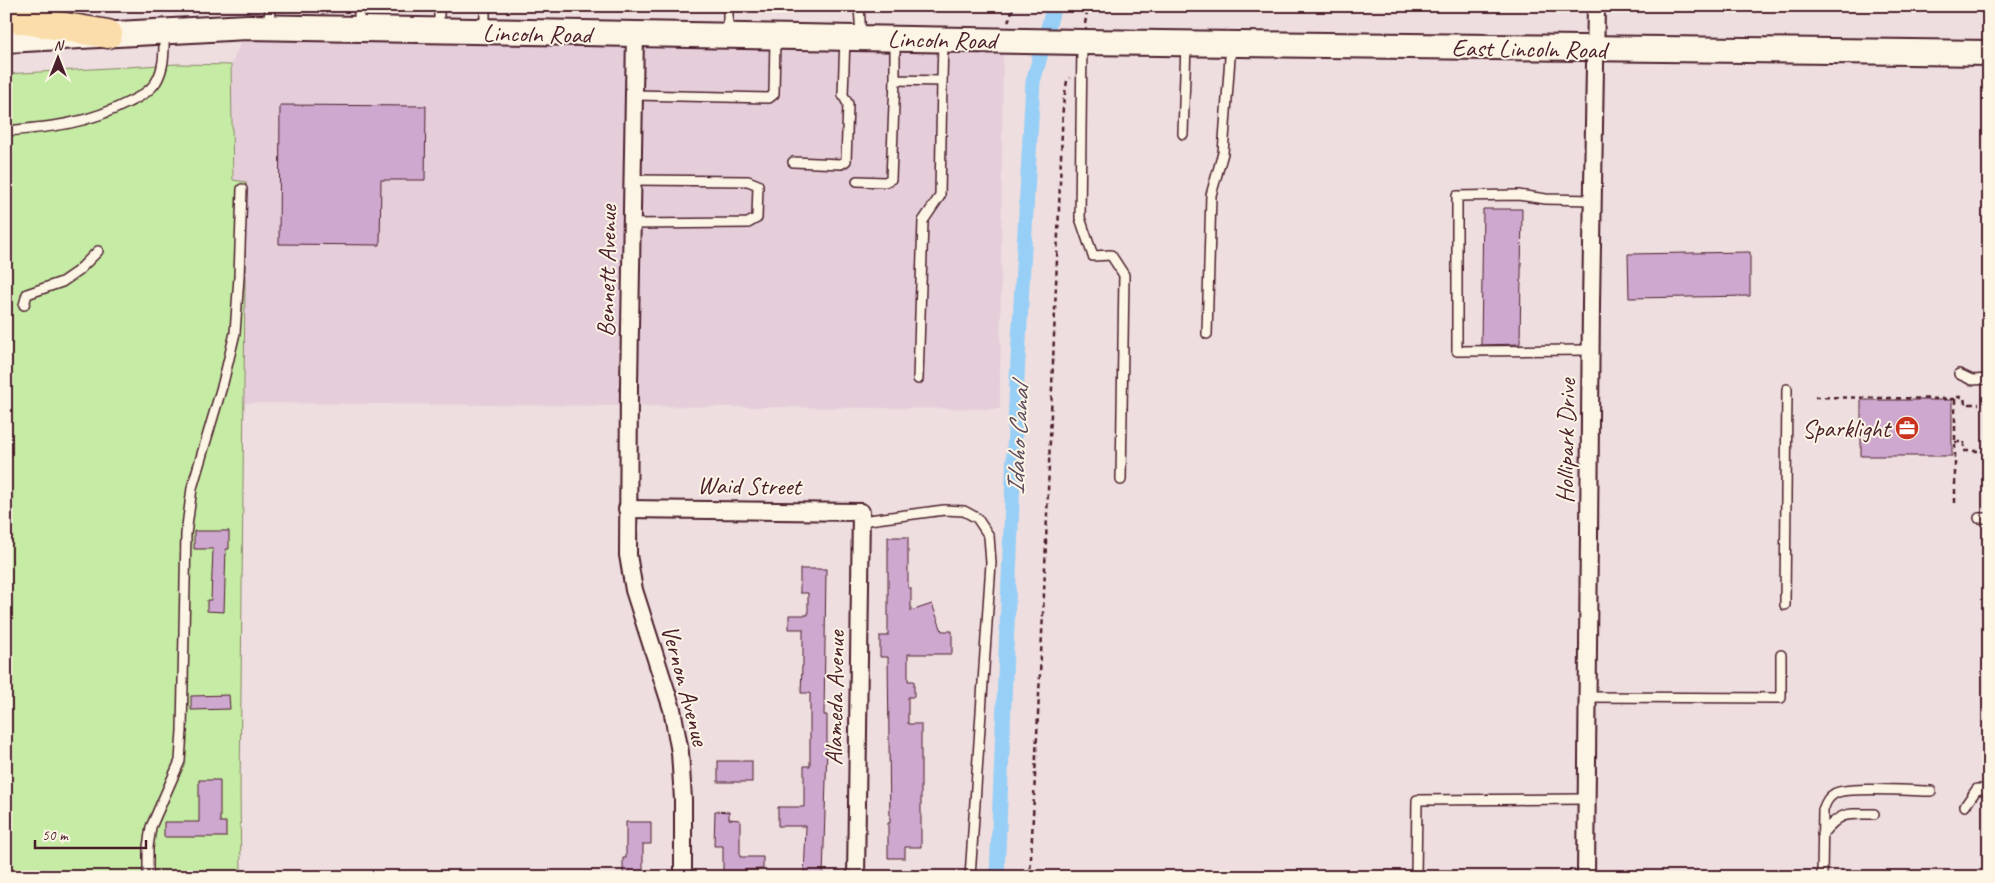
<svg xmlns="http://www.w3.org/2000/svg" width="1995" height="883" font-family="Caveat,sans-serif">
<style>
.built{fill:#e5ceda}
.green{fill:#c6eba5;stroke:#888568}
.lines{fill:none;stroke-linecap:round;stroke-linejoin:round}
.canal{stroke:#98cff7;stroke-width:15}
.building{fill:#cfa8d0;stroke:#4a1f2b}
.service-casing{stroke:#4a1f2b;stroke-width:12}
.minor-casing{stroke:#4a1f2b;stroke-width:20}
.secondary-casing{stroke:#4a1f2b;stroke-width:28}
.trunk-casing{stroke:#4a1f2b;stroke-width:31}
.path{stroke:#4a1f2b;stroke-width:2.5;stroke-dasharray:5 4;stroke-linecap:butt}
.service{stroke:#fcf5e5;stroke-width:9}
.minor{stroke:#fcf5e5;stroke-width:16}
.secondary{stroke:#fcf5e5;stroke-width:24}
.trunk{stroke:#faddab;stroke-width:28}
.labels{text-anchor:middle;stroke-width:4;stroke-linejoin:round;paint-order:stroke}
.street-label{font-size:25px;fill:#4a1f2b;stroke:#fcf5e5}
.poi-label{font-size:25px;fill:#4a1f2b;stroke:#fcf5e5;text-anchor:end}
.water-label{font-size:26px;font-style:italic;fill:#5e4b5e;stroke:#fcf5e5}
</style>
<rect width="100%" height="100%" fill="#eededf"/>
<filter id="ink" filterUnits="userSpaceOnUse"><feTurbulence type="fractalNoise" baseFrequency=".02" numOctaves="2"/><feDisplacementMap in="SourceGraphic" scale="10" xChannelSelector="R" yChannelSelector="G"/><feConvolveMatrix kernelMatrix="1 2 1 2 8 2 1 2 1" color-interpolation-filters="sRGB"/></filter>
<g filter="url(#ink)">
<!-- built -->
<polygon class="built" points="247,27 1003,41 1000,409 244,403 246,183 234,180 231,65"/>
<!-- green -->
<polygon class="green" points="178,64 231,65 233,180 246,182 240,792 241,877 6,877 6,74"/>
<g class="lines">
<!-- canal -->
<polyline class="canal" points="997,877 1017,378 1033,82 1054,6"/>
</g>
<!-- building -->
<g class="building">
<polygon points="280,105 426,106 425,180 381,180 380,245 279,244"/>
<polygon points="1483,209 1522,209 1520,344 1481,345"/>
<polygon points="1750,252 1750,296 1629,298 1628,254"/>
<rect x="1861" y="400" width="91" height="56"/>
<polygon points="194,531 229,531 229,549 226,549 224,612 207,611 207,600 211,600 213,549 194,549"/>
<polygon points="888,537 908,537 908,588 911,588 911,611 932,604 942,631 952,631 952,654 908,654 908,681 914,681 914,697 908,697 908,724 921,724 921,847 905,847 905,858 888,858 888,823 890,823 888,657 880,657 880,636 888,636"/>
<polygon points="800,569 826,569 824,715 827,715 827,747 823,877 804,877 806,826 778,826 778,807 804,807 804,766 810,766 810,693 801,693 802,666 803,666 803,629 789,629 789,615 808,615 808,593 800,593"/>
<polygon points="229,695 230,709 191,710 191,696"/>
<rect x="718" y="761" width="34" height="21"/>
<polygon points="199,780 220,780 220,822 226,822 226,837 164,837 164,822 199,822"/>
<polygon points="715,811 729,812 729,819 740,820 740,857 763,857 763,869 745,870 745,877 723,877 723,846 714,846"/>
<polygon points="626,822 651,822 651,844 643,844 643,877 623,877 623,858 626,858"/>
</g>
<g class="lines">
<!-- service casing -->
<g class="service-casing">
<g id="service">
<polyline points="359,6 359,27"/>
<polyline points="439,6 439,29"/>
<polyline points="859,6 861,36"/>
<polyline points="269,28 270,6"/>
<polyline points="485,30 485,6"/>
<polyline points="728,36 728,6"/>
<polyline points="895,39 895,80 942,81 943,41"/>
<polyline points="1082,42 1080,218 1093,256 1111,255 1124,275 1121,480"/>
<polyline points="635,95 769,98 774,94 775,37"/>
<path d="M6,131C52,127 87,124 129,102C138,98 150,91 156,82C165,67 164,50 164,33"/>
<polyline points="1183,134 1186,44"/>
<polyline points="793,162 841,164 846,161 848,104 843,95 845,38"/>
<polyline points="857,181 885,182 891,179 895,80"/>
<polyline points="632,224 748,223 757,218 758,185 748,181 633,180"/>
<polyline points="24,305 27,294 62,282 78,271 98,251"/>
<polyline points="1207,334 1211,195 1223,153 1231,44"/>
<polyline points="1591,350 1457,351 1457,196 1518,195 1546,199 1593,200"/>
<polyline points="1959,374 1972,380 1989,379"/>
<polyline points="918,379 923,221 940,196 942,81"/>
<polyline points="1979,518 1989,518"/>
<polyline points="861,521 944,510 964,511 977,518 989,536 991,563 970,877"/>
<polyline points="1785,605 1787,389"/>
<polyline points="1588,697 1781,698 1781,655"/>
<polyline points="1965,806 1977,789 1989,790"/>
<path d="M1822,834C1842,811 1846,814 1874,814"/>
<polyline points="148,877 148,847 151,827 180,761 182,731 186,534 192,488 223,383 235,333 239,277 242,189"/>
<polyline points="1416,877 1417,800 1587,799"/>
<path d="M1822,877L1823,810C1825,804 1828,797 1834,794C1844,786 1914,791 1931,791"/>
</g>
</g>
<!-- minor casing -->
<g class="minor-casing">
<g id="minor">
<polyline points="635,35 629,385 628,555 634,590 672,709 680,752 683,800 683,877"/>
<polyline points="627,509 861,512 856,877"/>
<polyline points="1586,877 1591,304 1596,6"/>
</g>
</g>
<!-- secondary casing -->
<g class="secondary-casing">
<polyline id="secondary" points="6,40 247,27 1082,42 1989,53"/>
</g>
<!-- trunk casing -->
<g class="trunk-casing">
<polyline id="trunk" points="6,17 108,34"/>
</g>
<!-- path -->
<g class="path">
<polyline points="1008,22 1014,6"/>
<polyline points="1085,24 1088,6"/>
<polyline points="1815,397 1955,399"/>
<polyline points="1955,442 1964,442 1964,451 1979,451"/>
<polyline points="1955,503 1955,397 1964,397 1965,404 1979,404"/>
<polyline points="1030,877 1044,593 1063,105 1067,81 1070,78"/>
</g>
<!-- service -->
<use href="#service" class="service"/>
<!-- minor -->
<use href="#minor" class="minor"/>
<!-- secondary -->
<use href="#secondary" class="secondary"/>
<!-- trunk -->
<use href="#trunk" class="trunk"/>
</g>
</g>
<!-- icons -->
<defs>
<g id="office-disc" transform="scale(1.25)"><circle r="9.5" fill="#c8321e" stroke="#fcf5e5"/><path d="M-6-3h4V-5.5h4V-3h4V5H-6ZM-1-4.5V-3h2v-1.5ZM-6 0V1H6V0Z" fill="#fff"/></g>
</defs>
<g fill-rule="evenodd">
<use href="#office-disc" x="1907" y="428"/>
</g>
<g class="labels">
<!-- street labels -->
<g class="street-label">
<text transform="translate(537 33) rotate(1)" y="9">Lincoln Road</text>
<text transform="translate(942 39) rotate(1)" y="9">Lincoln Road</text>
<text transform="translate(1529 48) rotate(1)" y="9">East Lincoln Road</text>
<text transform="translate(606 271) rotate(-89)" y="9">Bennett Avenue</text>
<text transform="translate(1565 441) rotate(-89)" y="9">Hollipark Drive</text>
<text transform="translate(749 485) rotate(1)" y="9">Waid Street</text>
<text transform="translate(686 685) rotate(75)" y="9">Vernon Avenue</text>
<text transform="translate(834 698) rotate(-89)" y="9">Alameda Avenue</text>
</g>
<!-- poi labels -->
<g class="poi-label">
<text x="1890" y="437">Sparklight</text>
</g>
<!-- water labels -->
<g class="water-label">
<text transform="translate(1017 440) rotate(-87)" y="9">Idaho Canal</text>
</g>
</g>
<!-- margin -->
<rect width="1995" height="883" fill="none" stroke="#fcf5e5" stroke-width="25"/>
<rect x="12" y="12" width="1970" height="858" fill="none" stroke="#4a1f2b" stroke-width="2" filter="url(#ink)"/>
<!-- north arrow -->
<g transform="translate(58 58)" stroke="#fcf5e5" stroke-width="4" paint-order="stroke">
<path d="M0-4L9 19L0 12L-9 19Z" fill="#4a1f2b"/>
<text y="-8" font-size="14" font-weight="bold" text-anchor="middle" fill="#4a1f2b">N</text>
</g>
<!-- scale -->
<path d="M35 840v8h111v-8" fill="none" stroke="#4a1f2b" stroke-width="2.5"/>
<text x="42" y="840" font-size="15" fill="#4a1f2b" stroke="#fcf5e5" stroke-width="4" paint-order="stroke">50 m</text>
</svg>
